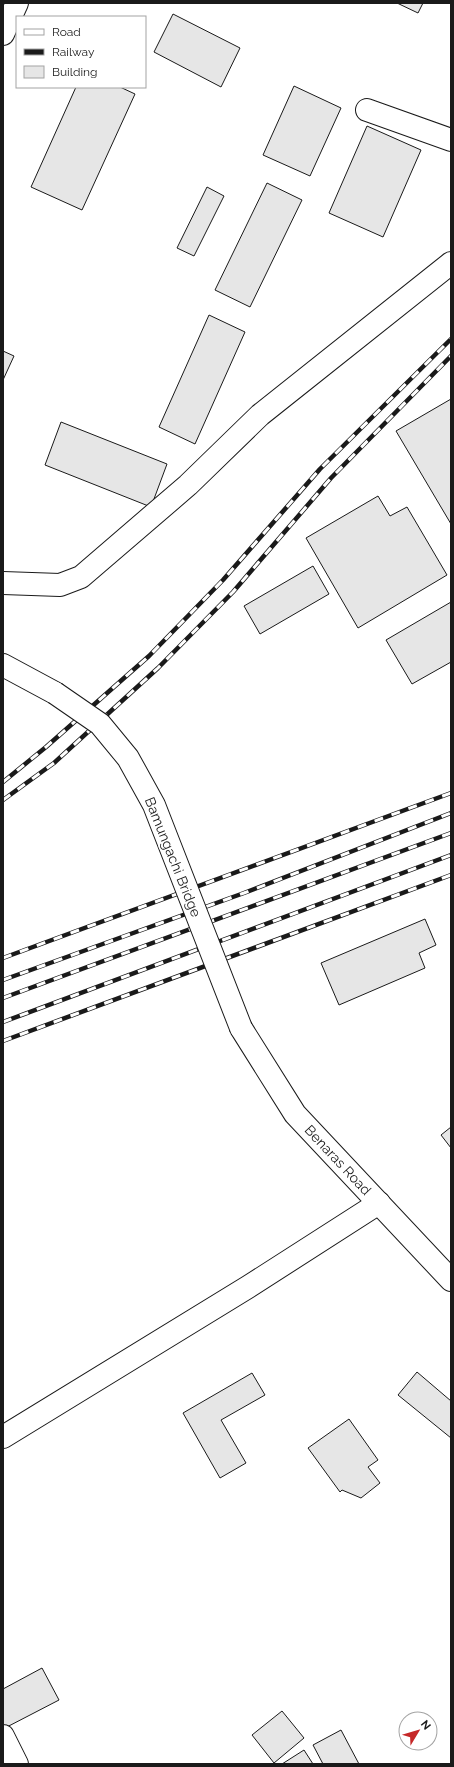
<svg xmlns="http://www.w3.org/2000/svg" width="454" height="1767" font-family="Raleway,sans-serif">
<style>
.building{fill:#e6e6e6;stroke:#1a1a1a}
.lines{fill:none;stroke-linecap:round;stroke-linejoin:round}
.minor-casing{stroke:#1a1a1a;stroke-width:24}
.major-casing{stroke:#1a1a1a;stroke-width:24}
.minor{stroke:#fff;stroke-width:22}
.major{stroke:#fff;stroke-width:22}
.rail-casing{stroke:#1a1a1a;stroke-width:4.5}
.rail{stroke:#fff;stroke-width:3;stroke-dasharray:9;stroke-linecap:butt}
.major-bridge-casing{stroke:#1a1a1a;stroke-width:24;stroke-linecap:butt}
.major-bridge{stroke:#fff;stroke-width:22}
.labels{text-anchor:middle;stroke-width:3;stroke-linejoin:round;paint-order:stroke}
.street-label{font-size:14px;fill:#1a1a1a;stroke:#fff}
</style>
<rect width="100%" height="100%" fill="#fff"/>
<!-- building -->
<g class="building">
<polygon points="397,3 423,3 418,13"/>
<polygon points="173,14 240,48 221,87 154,52"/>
<polygon points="294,86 341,108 310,176 263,155"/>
<polygon points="76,87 120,87 135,94 82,210 31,187"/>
<polygon points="367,126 421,150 383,237 329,213"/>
<polygon points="267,183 302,200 250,307 215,290"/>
<polygon points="207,187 224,196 194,256 177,248"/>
<polygon points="209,315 245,332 195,444 159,427"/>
<polygon points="3,351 14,356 3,380"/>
<polygon points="451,399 451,524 396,431"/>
<polygon points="61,422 167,464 151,507 45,465"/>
<polygon points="378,496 390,516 407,507 447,575 358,628 306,538"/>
<polygon points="313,566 329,594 260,634 244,606"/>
<polygon points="451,602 451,662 412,684 386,640"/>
<polygon points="425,919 436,945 419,953 425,968 339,1005 321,963"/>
<polygon points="451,1127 451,1148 441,1135"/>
<polygon points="417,1372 451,1401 451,1438 398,1395"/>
<polygon points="252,1373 265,1395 221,1420 246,1463 220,1478 183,1413"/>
<polygon points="349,1419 378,1460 368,1467 380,1483 361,1498 342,1490 340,1492 308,1448"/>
<polygon points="42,1668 59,1700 3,1729 3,1689"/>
<polygon points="282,1711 304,1738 274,1763 252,1735"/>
<polygon points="341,1730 359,1764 323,1764 313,1745"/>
<polygon points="304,1750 313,1764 282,1764"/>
</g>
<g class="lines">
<!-- minor casing -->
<g class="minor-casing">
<g id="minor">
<polyline points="3,34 17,3"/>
<polyline points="367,110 451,140"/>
<polyline points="3,583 60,585 81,577 188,485 260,415 451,263"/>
<polyline points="3,1437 248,1287 379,1203"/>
<polyline points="3,1736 17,1764"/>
</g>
</g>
<!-- major casing -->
<g class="major-casing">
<g id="major">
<polyline points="3,665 55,693"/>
<polyline points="241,1028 295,1114 451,1280"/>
</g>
</g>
<!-- minor -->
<use href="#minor" class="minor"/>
<!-- major -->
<use href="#major" class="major"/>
<!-- rail casing -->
<g class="rail-casing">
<g id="rail">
<polyline points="3,782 46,747 149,656 223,580 320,469 451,339"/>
<polyline points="3,800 54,763 158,668 233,592 331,478 451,356"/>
<polyline points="3,958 451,793"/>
<polyline points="3,980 244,893 451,813"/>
<polyline points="3,998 451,833"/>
<polyline points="3,1022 451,855"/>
<polyline points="3,1041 451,875"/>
</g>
</g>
<!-- rail -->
<use href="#rail" class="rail"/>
<!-- major-bridge casing -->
<g class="major-bridge-casing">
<polyline id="major-bridge" points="55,693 100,724 128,758 154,805 241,1028"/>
</g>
<!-- major-bridge -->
<use href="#major-bridge" class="major-bridge"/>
</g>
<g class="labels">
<!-- street labels -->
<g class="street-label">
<text transform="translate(173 857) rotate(68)" y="5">Bamungachi Bridge</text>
<text transform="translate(338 1160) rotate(47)" y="5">Benaras Road</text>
</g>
</g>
<!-- border -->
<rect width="454" height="1767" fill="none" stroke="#1a1a1a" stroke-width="8"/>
<!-- legend -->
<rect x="16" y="16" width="130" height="72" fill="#ffffff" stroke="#a3a3a3"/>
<rect x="24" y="29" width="20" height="6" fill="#ffffff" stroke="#a3a3a3"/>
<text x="52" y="36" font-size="12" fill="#1a1a1a">Road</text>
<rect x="24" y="49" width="20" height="6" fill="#1a1a1a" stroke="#a3a3a3"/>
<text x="52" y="56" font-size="12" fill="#1a1a1a">Railway</text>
<rect x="24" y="66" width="20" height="12" fill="#e6e6e6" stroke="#a3a3a3"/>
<text x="52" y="76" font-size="12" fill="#1a1a1a">Building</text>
<!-- north arrow -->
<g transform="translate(418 1731) rotate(52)"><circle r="19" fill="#ffffff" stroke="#a3a3a3"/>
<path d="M0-3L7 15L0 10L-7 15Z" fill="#c62828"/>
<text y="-6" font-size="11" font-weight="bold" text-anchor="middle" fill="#1a1a1a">N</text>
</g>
</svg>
